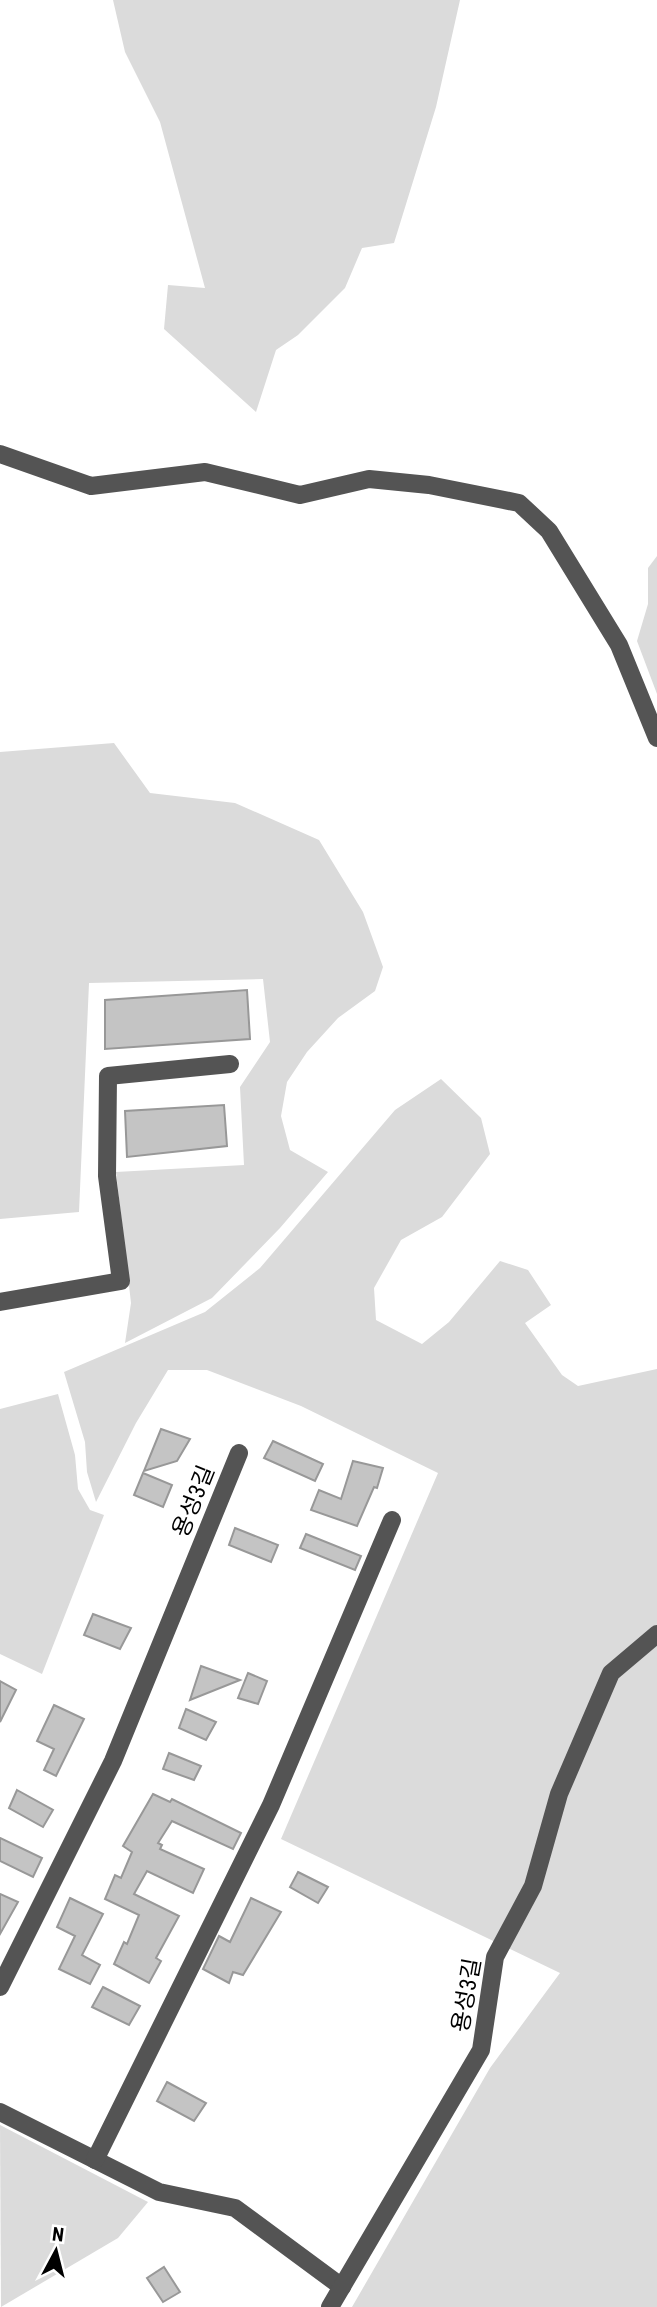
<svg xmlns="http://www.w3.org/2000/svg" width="657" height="2307" font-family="'Roboto Condensed','Noto Sans KR',sans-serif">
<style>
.green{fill:#dbdbdb}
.building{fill:#c4c4c4;stroke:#989898;stroke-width:2}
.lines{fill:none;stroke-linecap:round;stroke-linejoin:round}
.minor{stroke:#545454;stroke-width:18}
.labels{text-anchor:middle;stroke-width:5;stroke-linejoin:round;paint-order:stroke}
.street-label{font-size:23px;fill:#000;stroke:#fff}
</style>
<rect width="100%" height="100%" fill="#fff"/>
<!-- green -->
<g class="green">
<polygon points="113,0 460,0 436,107 394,243 362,248 345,288 298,335 276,350 256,412 164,329 168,285 205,288 160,122 125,52"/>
<polygon points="657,556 657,694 637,641 648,604 648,568"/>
<polygon points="114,743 150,793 235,803 319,840 363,912 383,967 375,991 338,1018 307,1052 287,1082 281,1116 290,1150 328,1172 280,1228 212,1298 125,1343 131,1303 116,1172 244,1165 240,1087 270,1042 263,979 89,983 79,1212 0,1219 0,752"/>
<polygon points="441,1079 481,1118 490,1154 442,1217 401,1240 374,1288 376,1320 422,1344 449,1322 500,1261 528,1270 551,1305 525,1323 562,1375 578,1386 657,1369 657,2307 352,2307 490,2068 560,1973 281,1839 438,1473 301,1406 207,1370 168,1370 136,1423 96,1502 87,1472 85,1442 64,1372 205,1312 260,1268 395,1110"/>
<polygon points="58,1394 75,1455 78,1489 90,1510 104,1515 42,1674 0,1654 0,1409"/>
<polygon points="0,2125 148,2202 118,2238 1,2307"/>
</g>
<!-- building -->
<g class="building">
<polygon points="247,990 250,1039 105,1049 105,1000"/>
<polygon points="224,1105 227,1146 127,1157 125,1111"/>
<polygon points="161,1429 190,1439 177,1461 144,1471"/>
<polygon points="273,1441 323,1464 315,1481 264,1458"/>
<polygon points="353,1461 383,1468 377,1488 374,1487 357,1526 311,1510 319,1490 341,1499"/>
<polygon points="143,1473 172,1485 163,1507 134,1495"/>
<polygon points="235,1528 278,1545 271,1562 229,1545"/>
<polygon points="306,1534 361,1556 355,1570 300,1548"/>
<polygon points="93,1614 131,1628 120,1649 84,1635"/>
<polygon points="201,1666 240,1680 190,1700"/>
<polygon points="248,1673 267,1681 258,1704 238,1698"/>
<polygon points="0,1681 16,1690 0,1722"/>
<polygon points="54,1705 84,1719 56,1776 44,1770 54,1749 37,1741"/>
<polygon points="186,1709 216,1722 206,1740 179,1728"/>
<polygon points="169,1753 201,1766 194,1780 163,1769"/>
<polygon points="17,1790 53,1810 43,1827 9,1808"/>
<polygon points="153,1794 170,1802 172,1799 241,1833 233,1849 172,1821 158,1843 162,1845 160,1849 204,1869 193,1893 147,1871 134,1894 179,1916 156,1958 161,1961 149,1983 114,1964 124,1942 127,1944 139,1915 105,1899 115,1875 121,1878 132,1852 123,1846"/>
<polygon points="0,1838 42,1858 33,1877 0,1861"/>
<polygon points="298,1872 328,1887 318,1903 290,1887"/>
<polygon points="0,1894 18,1902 0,1934"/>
<polygon points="70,1898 103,1914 82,1955 100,1965 90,1984 59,1969 75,1936 57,1927"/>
<polygon points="251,1898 281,1912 243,1975 233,1972 229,1983 203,1969 219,1936 230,1942"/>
<polygon points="103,1987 140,2006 129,2025 92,2007"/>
<polygon points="167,2082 206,2103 194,2121 157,2101"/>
<polygon points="164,2267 180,2292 163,2302 147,2278"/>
</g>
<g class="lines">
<!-- minor -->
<g class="minor">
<polyline points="0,454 91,486 205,472 300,495 369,479 429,485 519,503 549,531 619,645 657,738"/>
<polyline points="0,1302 121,1281 107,1176 108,1076 230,1064"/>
<polyline points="0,1987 113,1761 239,1453"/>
<polyline points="0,2112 159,2192 235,2208 342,2287"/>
<polyline points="95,2160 271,1805 392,1520"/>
<polyline points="330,2307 481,2050 495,1957 533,1886 559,1794 611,1673 657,1634"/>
</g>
</g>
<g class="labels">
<!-- street labels -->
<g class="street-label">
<text transform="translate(193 1501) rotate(-68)" y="8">용성3길</text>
<text transform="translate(466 1995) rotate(-80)" y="8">용성3길</text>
</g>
</g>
<!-- north arrow -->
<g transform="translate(56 2251) rotate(7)" stroke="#ffffff" stroke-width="5" paint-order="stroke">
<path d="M0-5L12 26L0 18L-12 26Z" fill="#000000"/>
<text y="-10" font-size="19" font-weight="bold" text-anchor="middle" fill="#000000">N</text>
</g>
</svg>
